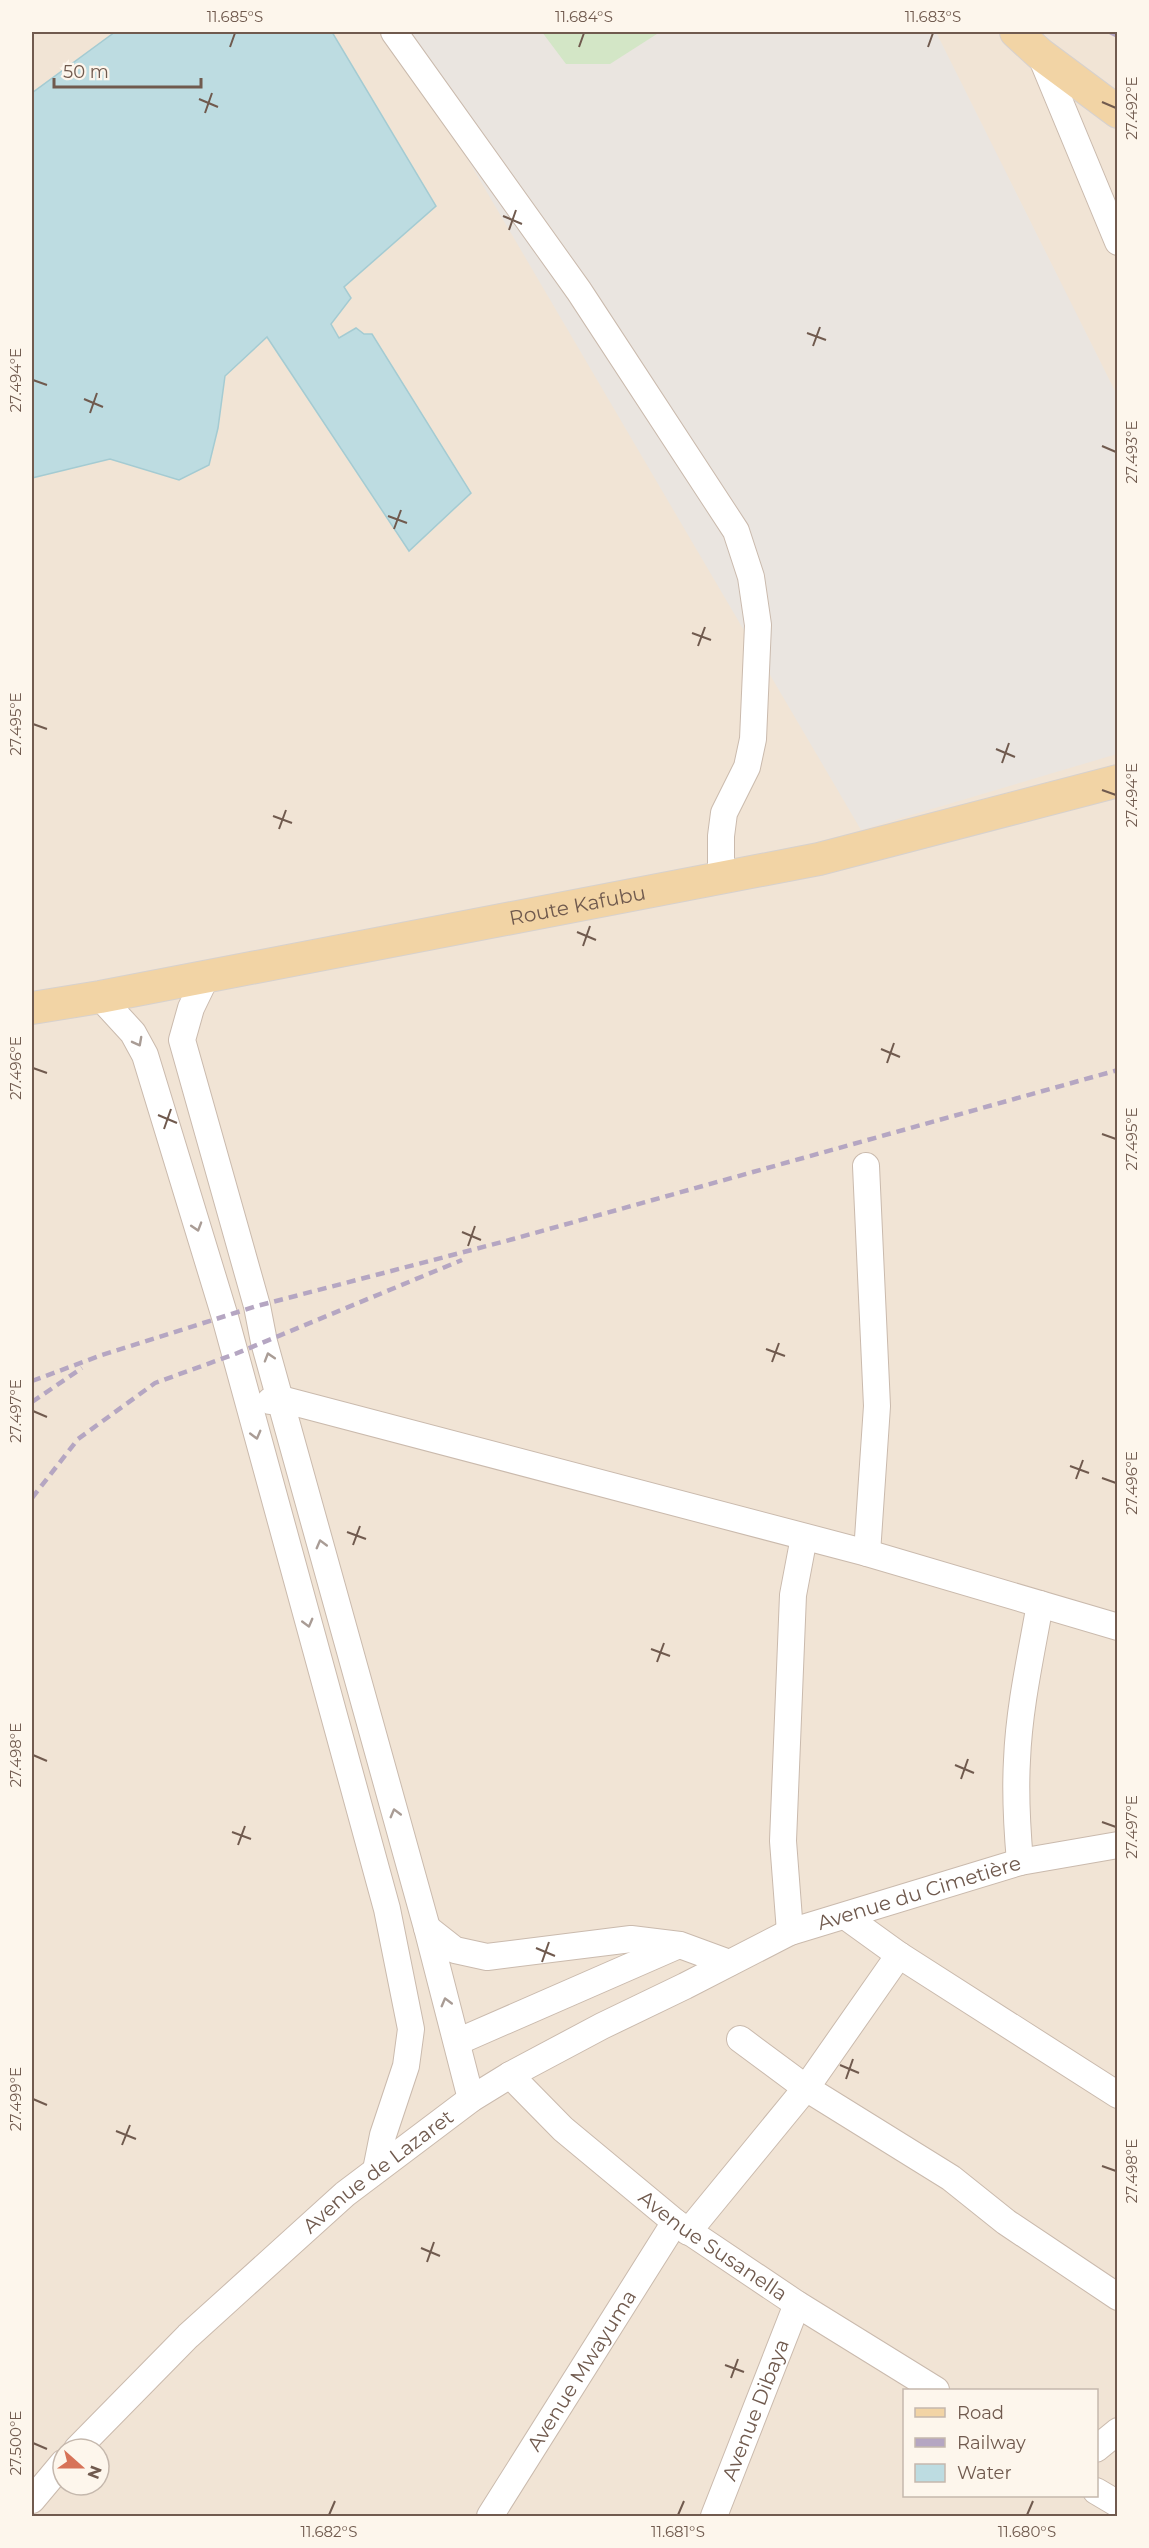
<svg xmlns="http://www.w3.org/2000/svg" width="1149" height="2548" font-family="Montserrat,sans-serif">
<style>
.residential{fill:#f1e4d5;fill-rule:evenodd}
.industrial{fill:#eae5e0}
.green{fill:#d3e6c6}
.water{fill:#bddce1;stroke:#a4cbd2;stroke-width:1.5}
.lines{fill:none;stroke-linecap:round;stroke-linejoin:round}
.minor-casing{stroke:#cabaad;stroke-width:28}
.major-casing{stroke:#d7d1cd;stroke-width:34}
.minor{stroke:#fff;stroke-width:26}
.major{stroke:#f2d4a5;stroke-width:32}
.rail{stroke:#b5a6c2;stroke-width:4.5;stroke-dasharray:9 6;stroke-linecap:butt}
.oneway{stroke:#a99c95}
.ticks{fill:none;stroke:#705a4e;stroke-width:2}
.labels{text-anchor:middle;stroke-width:4.5;stroke-linejoin:round;paint-order:stroke}
.street-label{font-size:20px;fill:#705a4e;stroke:#fdf6ec}
.neatline{fill:none;stroke:#705a4e;stroke-width:2}
.ticks-label{font-size:15px;text-anchor:middle;fill:#705a4e}
</style>
<rect width="100%" height="100%" fill="#faf2e6"/>
<!-- residential -->
<path class="residential" d="M32,32H1117V2516H32ZM904,2390H1096V2496H904ZM63,2449H99V2485H63Z"/>
<!-- industrial -->
<polygon class="industrial" points="393,32 936,32 1117,395 1117,754 861,830"/>
<!-- green -->
<polygon class="green" points="542,32 660,32 610,64 566,64"/>
<!-- water -->
<polygon class="water" points="115,32 332,32 436,206 344,287 351,298 331,324 339,338 356,328 364,334 372,334 471,493 409,551 267,337 225,376 218,428 209,465 179,480 110,459 32,478 32,93"/>
<g class="lines">
<!-- minor casing -->
<g class="minor-casing">
<g id="minor">
<polyline points="394,32 579,291 736,531 751,577 758,625 753,739 747,767 724,813 721,836 721,877"/>
<polyline points="1040,54 1118,242"/>
<polyline points="207,975 191,1008 182,1040 257,1306 264,1342 427,1928 471,2099"/>
<polyline points="100,997 133,1033 145,1055 225,1317 387,1909 411,2029 406,2066 383,2135 376,2170"/>
<polyline points="866,1166 877,1406 867,1553"/>
<polyline points="270,1401 281,1399 867,1553 1118,1627"/>
<path d="M1020,1862C1017,1828 1015,1795 1017,1760C1019,1708 1031,1655 1040,1604"/>
<polyline points="845,1916 899,1955 1118,2095"/>
<polyline points="427,1928 455,1950 487,1957 631,1939 680,1945 729,1963"/>
<polyline points="790,1932 783,1841 793,1595 804,1537"/>
<polyline points="740,2039 806,2088 951,2178 1006,2222 1118,2297"/>
<polyline points="457,2042 679,1945"/>
<path id="s1" d="M510,2075L563,2129L675,2222L797,2304L936,2390"/>
<polyline points="688,2232 806,2088 899,1955"/>
<path id="s2" d="M77,2449L188,2336L345,2194L471,2099L510,2075L602,2026L685,1986L790,1932L1020,1862L1118,1845"/>
<polyline points="1096,2449 1118,2431"/>
<polyline points="1096,2491 1118,2504"/>
<polyline points="32,2500 63,2463"/>
<path id="s3" d="M490,2516L675,2222"/>
<path id="s4" d="M714,2516L797,2304"/>
</g>
</g>
<!-- major casing -->
<g class="major-casing">
<g id="major">
<polyline points="1016,32 1040,54 1118,112"/>
<path id="s5" d="M32,1008L100,997L819,859L1118,781"/>
</g>
</g>
<!-- minor -->
<use href="#minor" class="minor"/>
<!-- major -->
<use href="#major" class="major"/>
<!-- rail -->
<g class="rail">
<polyline points="1110,32 1118,36"/>
<polyline points="32,1381 102,1355 257,1306 506,1241 1118,1070"/>
<polyline points="32,1402 82,1368"/>
<polyline points="32,1498 78,1439 155,1383 235,1354 462,1260"/>
</g>
</g>
<!-- one-way arrows -->
<defs><path id="oneway-chevron" d="M-2-3.5L2.5 0L-2 3.5" fill="none" stroke-width="1.6" stroke-linecap="round" stroke-linejoin="round" transform="scale(1.5)"/></defs>
<g class="oneway">
<use href="#oneway-chevron" transform="translate(138 1042) rotate(62)"/>
<use href="#oneway-chevron" transform="translate(197 1227) rotate(73)"/>
<use href="#oneway-chevron" transform="translate(269 1357) rotate(-107)"/>
<use href="#oneway-chevron" transform="translate(256 1435) rotate(75)"/>
<use href="#oneway-chevron" transform="translate(321 1544) rotate(-105)"/>
<use href="#oneway-chevron" transform="translate(308 1623) rotate(75)"/>
<use href="#oneway-chevron" transform="translate(395 1813) rotate(-105)"/>
<use href="#oneway-chevron" transform="translate(446 2002) rotate(-105)"/>
</g>
<!-- ticks -->
<path class="ticks" d="M230,47L235,33M579,47L584,33M928,47L933,33M199,99L218,107M1102,102L1116,108M205,113L212,93M503,216L522,224M509,230L516,210M807,333L826,340M813,346L820,327M33,380L47,385M84,399L103,407M90,413L97,393M1102,446L1116,452M388,516L407,523M394,529L401,510M692,633L711,640M698,646L705,627M33,724L47,729M996,749L1015,757M1002,763L1009,743M1102,790L1116,795M273,816L292,823M279,829L286,810M577,932L596,940M583,946L590,926M881,1049L900,1057M887,1063L894,1043M33,1068L47,1073M158,1115L177,1123M164,1129L171,1109M1102,1134L1116,1139M462,1232L481,1240M468,1246L475,1226M766,1349L785,1356M772,1362L779,1343M33,1411L47,1417M1070,1466L1089,1473M1102,1478L1116,1483M1076,1479L1083,1460M347,1532L366,1539M353,1545L360,1526M651,1649L670,1656M657,1662L664,1643M33,1755L47,1761M955,1765L974,1773M961,1779L968,1759M1102,1822L1116,1827M232,1832L251,1839M238,1845L245,1826M536,1948L555,1956M542,1962L549,1942M840,2065L859,2073M846,2079L853,2059M33,2099L47,2105M116,2131L136,2139M122,2145L130,2125M1102,2166L1116,2171M421,2248L440,2256M427,2262L434,2242M725,2365L744,2372M731,2378L738,2359M33,2443L47,2449M329,2515L335,2501M678,2515L684,2501M1027,2515L1033,2501"/>
<g class="labels">
<!-- street labels -->
<g class="street-label">
<text dy="7" stroke="none"><textPath href="#s5" startOffset="555">Route Kafubu</textPath></text>
<text dy="7" stroke="none"><textPath href="#s2" startOffset="1023">Avenue du Cimetière</textPath></text>
<text dy="7" stroke="none"><textPath href="#s2" startOffset="410">Avenue de Lazaret</textPath></text>
<text dy="7" stroke="none"><textPath href="#s1" startOffset="266">Avenue Susanella</textPath></text>
<text dy="7" stroke="none"><textPath href="#s3" startOffset="172">Avenue Mwayuma</textPath></text>
<text dy="7" stroke="none"><textPath href="#s4" startOffset="114">Avenue Dibaya</textPath></text>
</g>
</g>
<!-- border -->
<rect width="1149" height="2548" fill="none" stroke="#fdf6ec" stroke-width="66"/>
<!-- legend -->
<rect x="903" y="2389" width="195" height="108" fill="#fdf6ec" stroke="#c5b8ad" stroke-width="1.5"/>
<rect x="915" y="2408" width="30" height="9" fill="#f2d4a5" stroke="#c5b8ad" stroke-width="1.5"/>
<text x="957" y="2419" font-size="18" fill="#705a4e">Road</text>
<rect x="915" y="2438" width="30" height="9" fill="#b5a6c2" stroke="#c5b8ad" stroke-width="1.5"/>
<text x="957" y="2449" font-size="18" fill="#705a4e">Railway</text>
<rect x="915" y="2464" width="30" height="18" fill="#bddce1" stroke="#c5b8ad" stroke-width="1.5"/>
<text x="957" y="2479" font-size="18" fill="#705a4e">Water</text>
<!-- north arrow -->
<g transform="translate(81 2467) rotate(111)"><circle r="28" fill="#fdf6ec" stroke="#c5b8ad" stroke-width="1.5"/>
<path d="M0-4.5L10 22L0 15L-10 22Z" fill="#d77358"/>
<text y="-9" font-size="16" font-weight="bold" text-anchor="middle" fill="#705a4e">N</text>
</g>
<!-- scale -->
<path d="M54 78v9h147v-9" fill="none" stroke="#705a4e" stroke-width="3"/>
<text x="63" y="78" font-size="18" fill="#705a4e" stroke="#fdf6ec" stroke-width="4.5" paint-order="stroke">50 m</text>
<rect x="33" y="33" width="1083" height="2482" class="neatline"/>
<g class="ticks-label">
<text x="235" y="22">11.685°S</text>
<text x="584" y="22">11.684°S</text>
<text x="933" y="22">11.683°S</text>
<text transform="translate(1132 108) rotate(-90)" y="5">27.492°E</text>
<text transform="translate(16 380) rotate(-90)" y="5">27.494°E</text>
<text transform="translate(1132 452) rotate(-90)" y="5">27.493°E</text>
<text transform="translate(16 724) rotate(-90)" y="5">27.495°E</text>
<text transform="translate(1132 795) rotate(-90)" y="5">27.494°E</text>
<text transform="translate(16 1068) rotate(-90)" y="5">27.496°E</text>
<text transform="translate(1132 1139) rotate(-90)" y="5">27.495°E</text>
<text transform="translate(16 1411) rotate(-90)" y="5">27.497°E</text>
<text transform="translate(1132 1483) rotate(-90)" y="5">27.496°E</text>
<text transform="translate(16 1755) rotate(-90)" y="5">27.498°E</text>
<text transform="translate(1132 1827) rotate(-90)" y="5">27.497°E</text>
<text transform="translate(16 2099) rotate(-90)" y="5">27.499°E</text>
<text transform="translate(1132 2171) rotate(-90)" y="5">27.498°E</text>
<text transform="translate(16 2443) rotate(-90)" y="5">27.500°E</text>
<text x="329" y="2537">11.682°S</text>
<text x="678" y="2537">11.681°S</text>
<text x="1027" y="2537">11.680°S</text>
</g>
</svg>
